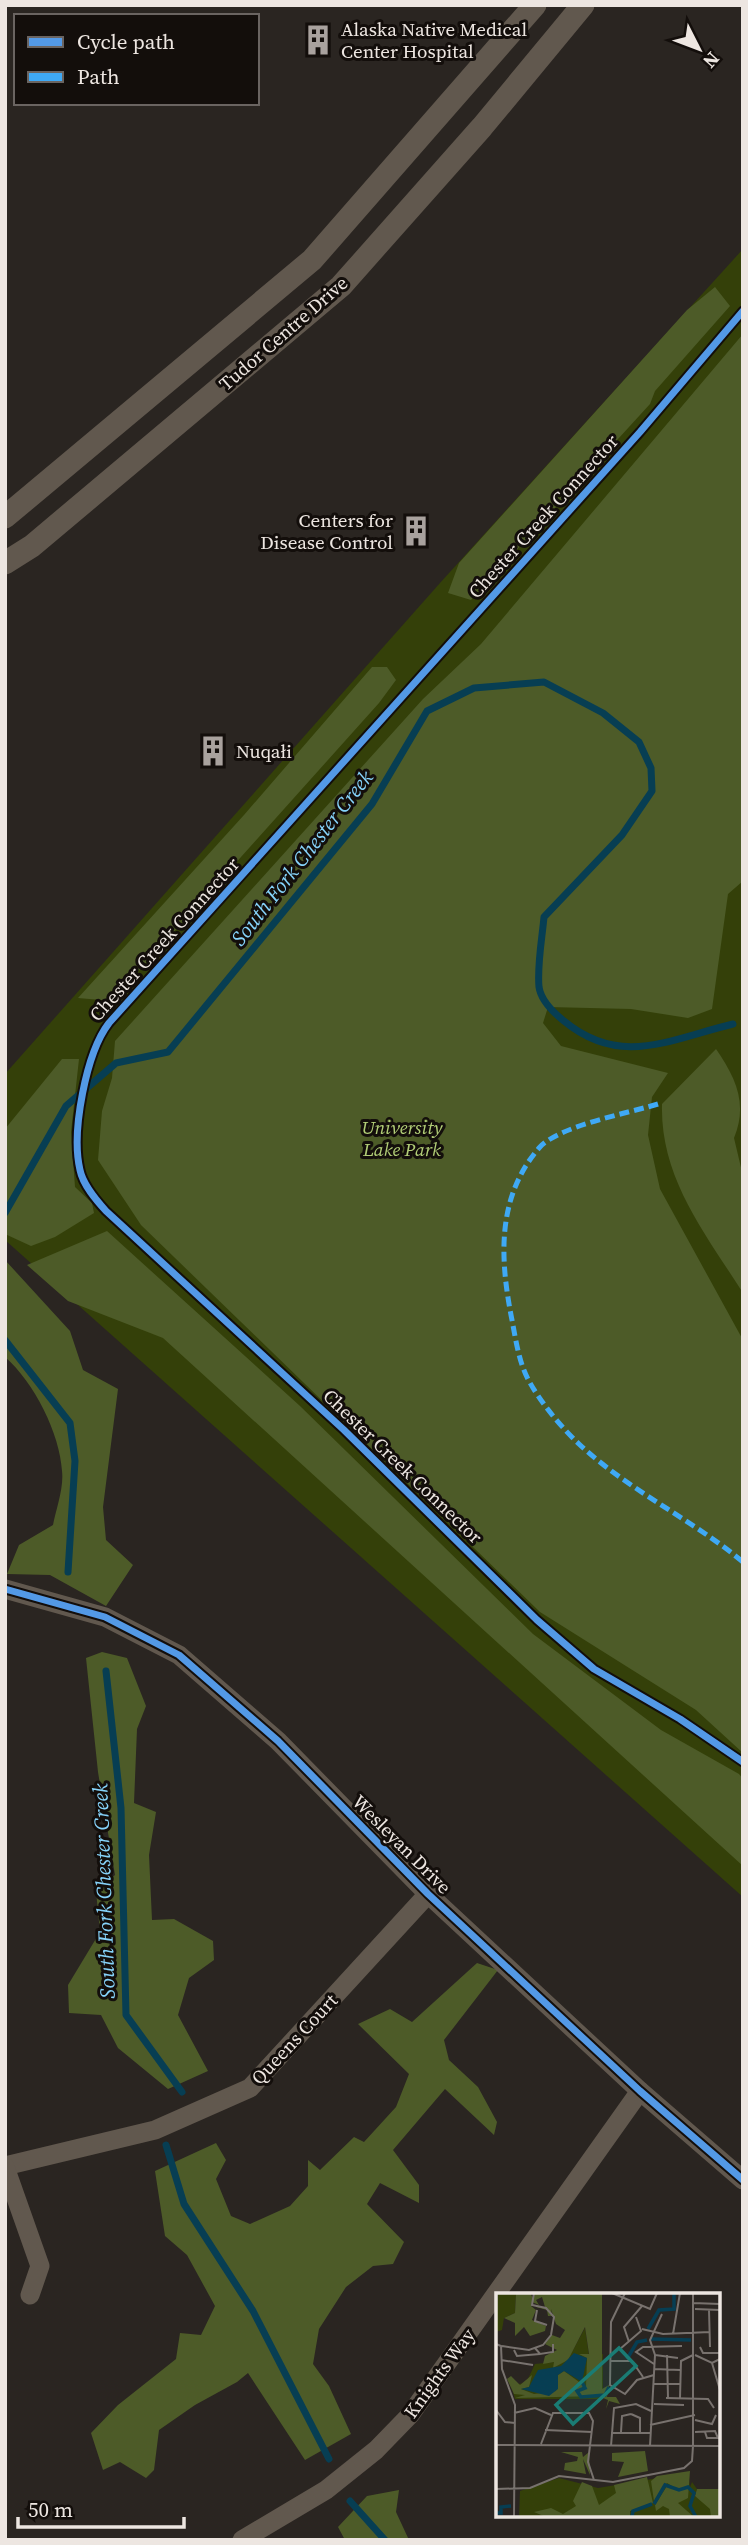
<svg xmlns="http://www.w3.org/2000/svg" width="748" height="2545" font-family="'Source Serif 4',serif">
<style>
.green{fill:#344009}
.forest{fill:#4d5b28}
.lines{fill:none;stroke-linecap:round;stroke-linejoin:round}
.stream{stroke:#073e53;stroke-width:7}
.minor{stroke:#61584e;stroke-width:19}
.tertiary{stroke:#61584e;stroke-width:23}
.quiet{stroke:#3fa9f5;stroke-width:5;stroke-dasharray:10 5;stroke-linecap:butt}
.cycleway-casing{stroke:#130e0b;stroke-width:11}
.cycleway{stroke:#5399e6;stroke-width:7}
.labels{text-anchor:middle;stroke-width:6;stroke-linejoin:round;paint-order:stroke}
.poi-label{font-size:19px;fill:#ede6e1;stroke:#130e0b;text-anchor:start}
.street-label{font-size:19px;fill:#ede6e1;stroke:#130e0b}
.park-label{font-size:19px;font-style:italic;fill:#b2ce77;stroke:#130e0b}
.water-label{font-size:21px;font-style:italic;fill:#86d3fa;stroke:#130e0b}
.inset-river{fill:none;stroke:#073e53;stroke-width:3.5}
.inset-road{fill:none;stroke:#78726e;stroke-width:2}
.view{fill:#1a7c74;fill-opacity:0.15;stroke:#1a7c74;stroke-width:3.5}
.inset-edge{fill:none;stroke:#ede6e1;stroke-width:3.5}
</style>
<rect width="100%" height="100%" fill="#2a2521"/>
<!-- green -->
<polygon class="green" points="743,249 743,1897 5,1240 5,1074 440,583"/>
<!-- forest -->
<g class="forest">
<polygon points="715,287 730,306 655,391 650,404 471,600 448,593 459,563 687,310"/>
<polygon points="743,334 743,881 728,894 712,1009 688,1018 631,1009 548,1007 543,1023 561,1046 668,1073 652,1097 648,1135 660,1189 743,1340 743,1753 696,1710 540,1612 141,1225 98,1160 102,1111 112,1078 115,1041 423,699 481,644"/>
<polygon points="372,667 387,667 396,680 379,703 112,1001 78,998 244,815"/>
<path d="M716,1049C736,1078 748,1104 734,1138L743,1176V1293C705,1233 660,1178 662,1104Z"/>
<polygon points="62,1059 79,1059 71,1132 75,1187 92,1203 94,1213 55,1237 31,1246 5,1234 5,1129"/>
<polygon points="107,1231 300,1406 533,1634 661,1730 739,1774 743,1779 743,1866 163,1338 68,1301 27,1265"/>
<path d="M5,1260L70,1331L83,1370L118,1389L103,1507L106,1540L133,1565L106,1606L50,1575L7,1574L19,1545L53,1525C56,1509 64,1488 62,1471C60,1434 34,1382 5,1357Z"/>
<polygon points="102,1652 127,1658 146,1706 137,1729 134,1803 156,1812 149,1855 152,1920 174,1919 213,1941 214,1960 189,1978 178,2015 208,2071 168,2089 118,2048 101,2015 69,2013 68,1985 100,1932 96,1891 115,1875 98,1772 86,1658"/>
<polygon points="477,1963 498,1970 444,2040 449,2060 478,2087 497,2122 494,2135 445,2089 393,2150 419,2185 419,2203 380,2183 367,2204 404,2242 393,2264 373,2266 346,2287 319,2329 313,2364 329,2386 351,2434 305,2460 248,2373 237,2382 195,2405 159,2430 154,2470 146,2478 120,2462 103,2470 91,2433 118,2405 176,2359 180,2333 201,2335 215,2306 187,2255 165,2236 155,2171 216,2143 226,2160 216,2179 231,2216 250,2224 290,2206 308,2186 308,2160 320,2170 354,2137 364,2142 396,2107 409,2074 358,2024 390,2009 412,2022"/>
<polygon points="399,2490 396,2512 409,2540 345,2540 338,2527 367,2496"/>
</g>
<g class="lines">
<!-- stream -->
<g class="stream">
<path d="M5,1213L66,1106L116,1063L168,1052L372,804L427,711L474,688L544,682L603,713L639,742L651,768L652,791L622,835L544,917C542,939 537,965 539,987C541,1001 554,1013 564,1021C621,1068 670,1039 733,1024"/>
<polyline points="5,1340 70,1423 75,1461 68,1572"/>
<polyline points="106,1671 121,1808 126,2015 182,2092"/>
<polyline points="166,2145 184,2204 253,2311 329,2459"/>
<polyline points="350,2501 385,2540"/>
</g>
<!-- minor -->
<g class="minor">
<polyline points="5,1589 105,1617 179,1655 278,1741 428,1894 640,2091 743,2180"/>
<polyline points="5,2166 155,2130 250,2088 428,1894"/>
<polyline points="5,2167 40,2266 30,2295"/>
<polyline points="242,2540 326,2490 376,2450 410,2415 640,2091"/>
</g>
<!-- tertiary -->
<g class="tertiary">
<polyline points="5,517 312,260 535,5"/>
<polyline points="5,563 32,546 341,286 482,127 583,5"/>
</g>
<!-- quiet -->
<path class="quiet" d="M658,1104C629,1113 558,1126 539,1148C496,1198 500,1260 512,1320C516,1341 519,1363 529,1381C541,1403 561,1427 579,1444C628,1490 690,1518 743,1562"/>
<!-- cycleway casing -->
<g class="cycleway-casing">
<g id="cycleway">
<path d="M743,311L640,432L109,1023C86,1053 71,1132 80,1170C83,1185 96,1200 106,1211L344,1430L537,1620L594,1669L680,1719L743,1762"/>
<polyline points="5,1589 105,1617 179,1655 278,1741 428,1894 640,2091 743,2180"/>
</g>
</g>
<!-- cycleway -->
<use href="#cycleway" class="cycleway"/>
</g>
<!-- icons -->
<defs>
<g id="building-bare" transform="scale(2.415)"><path d="M-4-6H4V6H1V3H-1V6H-4ZM-2.5-4.3h1.7v1.8h-1.7ZM.8-4.3h1.7v1.8H.8ZM-2.5-1h1.7V.8h-1.7ZM.8-1h1.7V.8H.8Z" fill="#a9a29e" stroke="#130e0b" stroke-width="2.5" paint-order="stroke"/></g>
</defs>
<g fill-rule="evenodd">
<use href="#building-bare" x="318" y="40"/>
<use href="#building-bare" x="416" y="531"/>
<use href="#building-bare" x="213" y="751"/>
</g>
<g class="labels">
<!-- poi labels -->
<g class="poi-label">
<text x="341" y="36">Alaska Native Medical<tspan x="341" dy="22">Center Hospital</tspan></text>
<text x="393" y="527" text-anchor="end">Centers for<tspan x="393" dy="22">Disease Control</tspan></text>
<text x="236" y="758">Nuqałi</text>
</g>
<!-- street labels -->
<g class="street-label">
<text transform="translate(283 333) rotate(-41)" y="7">Tudor Centre Drive</text>
<text transform="translate(543 516) rotate(-48)" y="7">Chester Creek Connector</text>
<text transform="translate(164 939) rotate(-48)" y="7">Chester Creek Connector</text>
<text transform="translate(403 1466) rotate(44)" y="7">Chester Creek Connector</text>
<text transform="translate(402 1844) rotate(45)" y="7">Wesleyan Drive</text>
<text transform="translate(294 2039) rotate(-47)" y="7">Queens Court</text>
<text transform="translate(439 2373) rotate(-54)" y="7">Knights Way</text>
</g>
<!-- park labels -->
<g class="park-label">
<text x="402" y="1134">University<tspan x="402" dy="22">Lake Park</tspan></text>
</g>
<!-- water labels -->
<g class="water-label">
<text transform="translate(302 858) rotate(-52)" y="7">South Fork Chester Creek</text>
<text transform="translate(104 1891) rotate(-92)" y="7">South Fork Chester Creek</text>
</g>
</g>
<!-- overview -->
<g transform="translate(496 2293)">
<rect width="224" height="224" fill="#2a2521"/>
<path d="M2,0H20L19,20L8,25L6,37L0,39ZM89,35L93,63L107,61V106H19L15,92L30,90L39,71L58,69L77,57ZM192,180L194,194L196,189L201,196L199,203L224,219V224H23L24,198L63,185L102,195Z" fill="#344009"/>
<path d="M20,0H34L37,5L39,0H106V96L113,92L111,104H120L124,111L113,108L110,116L112,107L102,103L19,105L29,102L18,101L11,86L15,83L24,92L36,82L33,94L25,96L38,101L60,98L62,82L68,78L90,94L91,65L83,61H93L89,34L72,67L57,75L58,69L47,71L49,63L61,57L49,51L56,42L64,45L69,37L60,31L55,16L56,23H52L51,17L40,14H49L46,4L40,7L43,12L36,9L35,13L40,17L36,27L50,33L49,38L34,43L28,34L19,43V30L8,25L19,20ZM149,158L152,178L122,184L128,169L116,168V160ZM65,159H86L87,164L93,159L94,182L87,166L90,181L68,177L69,170L81,168L82,164ZM194,178L192,205L182,210L198,224H174L173,216L167,213L160,218L159,212L171,193L184,198L171,190L158,208L155,188L161,183ZM151,184L157,210L134,218V224H50L38,219L55,215L67,221L80,213L77,208L86,189L96,193L103,212L120,200L118,192ZM201,196H224V224H215L214,216L199,203Z" fill="#4d5b28"/>
<path d="M78,60L91,65L86,89L68,78L62,82V96L53,103L25,96L33,94L42,77L65,73Z" fill="#073e53"/>
<path class="inset-river" d="M152,36L163,17L178,16V0M155,46L195,47M131,66L141,49L151,47M86,89L89,95L81,98L85,104L109,102L113,94M158,211L169,192L183,197L192,194L198,200L194,213L200,224M0,220H5V214L15,213M136,224L137,218L156,211"/>
<path class="inset-road" d="M116,0L154,16L161,0M129,0L115,29L114,92L129,101L141,87L158,82M197,10L224,11M199,16L224,17M41,17L39,28L51,32M213,17L214,54M146,36L167,41L214,39M177,41L184,0M133,49L128,34L146,13M0,51L5,53L6,76L19,112L18,224M6,53L33,57L47,52L55,42L58,24L50,15L36,12L38,0M204,54L207,60H224M39,55L44,61L57,59V51M124,56L145,38L140,24M18,57L21,63L44,61M159,62L182,65M171,62L172,105M199,62L216,70L224,66M5,67L37,72M114,68H136L147,84M216,70L224,97M158,71L140,59L147,54L186,53M158,76L184,77M158,91H184M170,105L212,106L218,115M184,105L185,68L197,62M158,111L188,112M0,117L9,129L19,130M18,120L39,115L55,122M135,121L144,125V140M199,127L216,131L220,122M154,132L199,122M49,137L96,139M125,139L126,123L135,121M199,139L219,138L222,145H211L209,139M115,140H154M45,151L57,120H93L97,128L92,169L98,187M0,152L224,153M115,153L118,115L140,111L155,118M154,153L159,62L154,47L166,21M197,153V0M0,196L34,195L63,183L117,189L188,175L196,168L197,153"/>
<path class="view" d="M123,55L140,73L77,131L60,112Z"/>
<rect width="224" height="224" class="inset-edge"/>
</g>
<!-- border -->
<rect width="748" height="2545" fill="none" stroke="#ede6e1" stroke-width="14"/>
<!-- legend -->
<rect x="14" y="14" width="245" height="91" fill="#130e0b" stroke="#6a6461" stroke-width="2"/>
<rect x="28" y="37" width="35" height="10" fill="#5399e6" stroke="#6a6461" stroke-width="2"/>
<text x="77" y="49" font-size="21" fill="#ede6e1">Cycle path</text>
<rect x="28" y="72" width="35" height="10" fill="#3fa9f5" stroke="#6a6461" stroke-width="2"/>
<text x="77" y="84" font-size="21" fill="#ede6e1">Path</text>
<!-- north arrow -->
<g transform="translate(699 49) rotate(132)" stroke="#130e0b" stroke-width="5" paint-order="stroke">
<path d="M0-5L12 26L0 18L-12 26Z" fill="#ede6e1"/>
<text y="-10" font-size="19" font-weight="bold" text-anchor="middle" fill="#ede6e1">N</text>
</g>
<!-- scale -->
<path d="M18 2517v10h166v-10" fill="none" stroke="#ede6e1" stroke-width="3.5"/>
<text x="28" y="2517" font-size="21" fill="#ede6e1" stroke="#130e0b" stroke-width="5" paint-order="stroke">50 m</text>
</svg>
